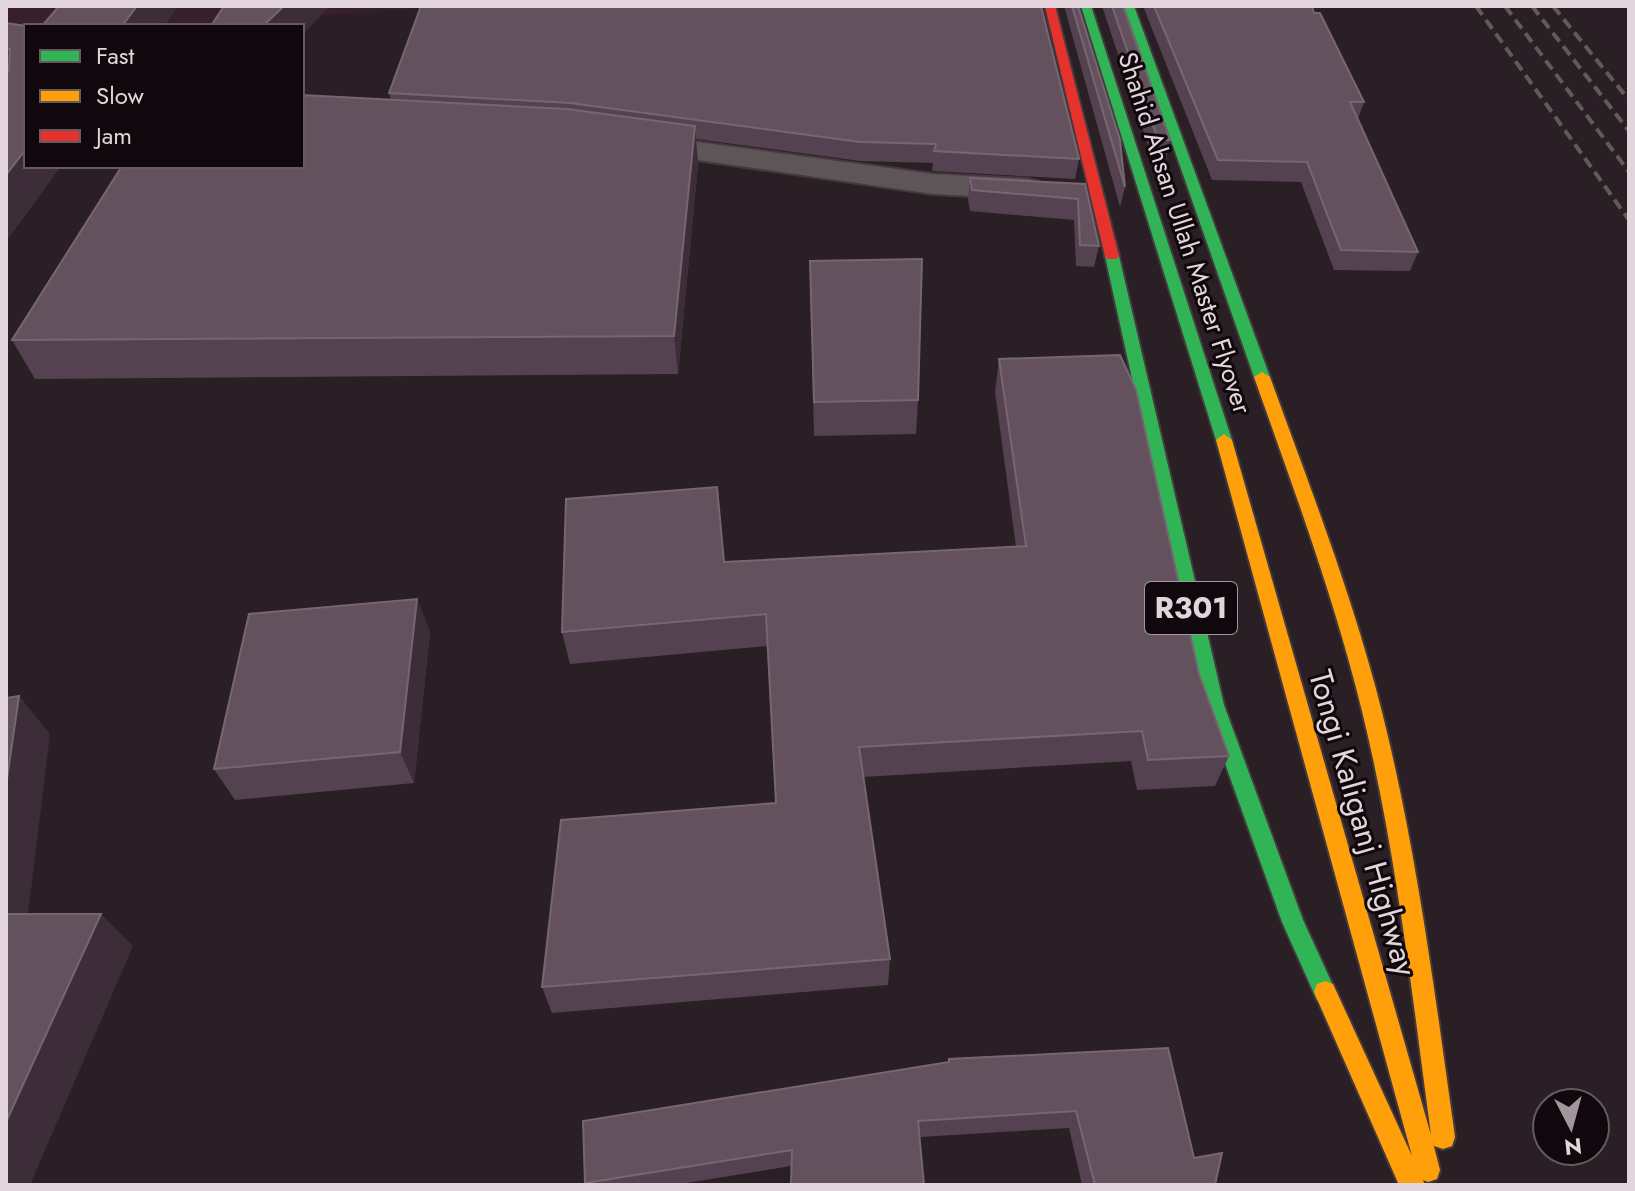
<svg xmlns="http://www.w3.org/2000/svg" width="1635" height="1191" font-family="Jost,sans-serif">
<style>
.built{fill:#37202b}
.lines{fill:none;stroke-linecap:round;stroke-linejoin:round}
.street-casing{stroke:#443a3e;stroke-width:4}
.fast-casing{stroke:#443a3e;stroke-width:4}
.slow-casing{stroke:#443a3e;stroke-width:4}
.jam-casing{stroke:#443a3e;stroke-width:4}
.street{fill:#5e5559;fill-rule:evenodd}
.fast{fill:#30b455;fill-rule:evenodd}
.slow{fill:#ff9f0a;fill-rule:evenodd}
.jam{fill:#e5322d;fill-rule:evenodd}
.rail{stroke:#615a5d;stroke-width:4;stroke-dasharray:11 6;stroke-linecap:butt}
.wall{fill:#544250}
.shaded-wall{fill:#3d2d38}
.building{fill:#63525e;stroke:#776672;stroke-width:2}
.labels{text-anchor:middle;stroke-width:6;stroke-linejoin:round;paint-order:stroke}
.far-street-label{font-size:26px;fill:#e2d5db;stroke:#10080c}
.shield{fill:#10080c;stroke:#a3989d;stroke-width:2}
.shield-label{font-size:30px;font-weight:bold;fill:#e2d5db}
.street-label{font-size:32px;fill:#e2d5db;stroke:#10080c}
</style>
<rect width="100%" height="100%" fill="#2a1f24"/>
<!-- built -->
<polygon class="built" points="6,6 455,6 168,26 26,26 6,37"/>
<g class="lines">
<!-- street casing -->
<g class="street-casing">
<polygon id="street" points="639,134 933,174 1028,179 1039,182 1044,189 1039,196 1028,199 933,194 628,150 624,143 628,136"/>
</g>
<!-- fast casing -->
<g class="fast-casing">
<g id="fast">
<polygon points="1081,6 1091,6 1232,440 1230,444 1218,444 1216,440"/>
<polygon points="1124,6 1134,6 1270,377 1267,381 1257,381 1254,377"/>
<polygon points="1112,252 1119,256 1224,705 1303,920 1336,992 1333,1000 1325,1003 1317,1000 1282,922 1204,705 1105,256"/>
</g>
</g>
<!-- slow casing -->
<g class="slow-casing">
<path id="slow" d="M1262,372L1270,377C1310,487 1353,597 1382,712C1417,851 1435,995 1455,1137L1452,1146L1443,1149L1434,1146L1432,1139L1440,1170L1437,1179L1428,1182L1423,1180L1425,1185H1399L1314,992L1317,984L1325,981L1333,984L1412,1156L1216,440L1224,434L1232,440L1431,1135C1412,993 1396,850 1362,711C1334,597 1293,487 1254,377Z"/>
</g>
<!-- jam casing -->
<g class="jam-casing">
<polygon id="jam" points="1045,6 1055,6 1119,256 1117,259 1107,259 1105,256"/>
</g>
<!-- street -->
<use href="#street" class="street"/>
<!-- fast -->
<use href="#fast" class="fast"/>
<!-- slow -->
<use href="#slow" class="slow"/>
<!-- jam -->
<use href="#jam" class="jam"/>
<!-- rail -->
<g class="rail">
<polyline points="1476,6 1629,220"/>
<polyline points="1505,6 1629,172"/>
<polyline points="1532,6 1629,131"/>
<polyline points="1553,6 1629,100"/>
</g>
</g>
<!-- wall -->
<g class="wall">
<polygon points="421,6 1079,159 1075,179 932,171 933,163 860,161 696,139 698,164 678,374 35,379 12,340 391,99 389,93"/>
<polygon points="1064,6 1078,6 1125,187 1120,207"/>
<polygon points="1102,6 1123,6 1170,140 1166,160 1153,160"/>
<polygon points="1143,6 1312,6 1314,13 1364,102 1358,119 1418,252 1410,271 1334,270 1301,182 1212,180"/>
<polygon points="6,23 26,166 61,166 6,241"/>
<polygon points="970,178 1085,184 1099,246 1094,267 1076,266 1074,220 970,211 968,199"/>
<polygon points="810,261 918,400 916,434 814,436"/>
<polygon points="999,359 1199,674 1229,756 1215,786 1137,790 1131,761 863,777 890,959 888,985 552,1013 542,987 776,803 767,646 570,664 562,632 724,562 1016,547 995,392"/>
<polygon points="417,599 430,632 414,783 235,800 214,769"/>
<polygon points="949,1059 1194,1158 1215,1185 1082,1185 1069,1128 920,1137 791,1166 674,1185 586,1185 585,1183 948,1062"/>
</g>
<!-- shaded-wall -->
<g class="shaded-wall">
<polygon points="137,6 178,6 164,26 122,26"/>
<polygon points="284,6 330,6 302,35 302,26 263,26"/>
<polygon points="695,126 698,164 678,374 674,336"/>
<polygon points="26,149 26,166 61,166 6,241 6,175"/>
<polygon points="417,599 430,632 414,783 400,752"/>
<polygon points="19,696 50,734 24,947 6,931 6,786"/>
<polygon points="101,914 133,946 30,1185 6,1185 6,1122"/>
</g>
<!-- building -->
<g class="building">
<polygon points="59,6 137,6 122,26 42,26"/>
<polygon points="224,6 284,6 263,26 211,26"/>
<polygon points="421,6 1041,6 1079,159 934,151 936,144 860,142 570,103 389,93"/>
<polygon points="1072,6 1078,6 1120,140 1125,187"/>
<polygon points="1112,6 1123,6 1170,140 1158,140"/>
<polygon points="1154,6 1312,6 1314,13 1320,13 1364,102 1350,102 1418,252 1341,250 1307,162 1218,160"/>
<polygon points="6,23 27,26 26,149 6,175 6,70 9,71 10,49 6,48"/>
<polygon points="302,95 567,109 695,126 674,336 12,340 122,166 302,166"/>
<polygon points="970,178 1085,184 1099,246 1080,245 1078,199 972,190"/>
<polygon points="922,259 918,400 814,402 810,261"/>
<polygon points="1120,355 1136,390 1199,674 1229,756 1148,760 1142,731 859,747 890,959 542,987 561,820 776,803 766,614 562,632 566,499 717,487 724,562 1026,546 999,359"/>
<polygon points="417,599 400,752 214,769 249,614"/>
<polygon points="19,696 6,786 6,698"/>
<polygon points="6,914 101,914 6,1122"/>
<polygon points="1168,1048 1194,1158 1222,1153 1215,1185 1095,1185 1076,1111 918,1121 924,1185 791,1185 792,1150 585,1183 583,1121 949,1062 949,1059"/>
</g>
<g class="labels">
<!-- far-street labels -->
<g class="far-street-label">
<text transform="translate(1185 233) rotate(72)" y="9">Shahid Ahsan Ullah Master Flyover</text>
</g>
<!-- shield labels -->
<rect class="shield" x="1145" y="582" width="92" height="52" rx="6"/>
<g class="shield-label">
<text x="1191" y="618">R301</text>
</g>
<!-- street labels -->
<g class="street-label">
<text transform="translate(1363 823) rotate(74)" y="11">Tongi Kaliganj Highway</text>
</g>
</g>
<!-- border -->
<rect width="1635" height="1191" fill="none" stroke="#e2d5db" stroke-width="16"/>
<!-- legend -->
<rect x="24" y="24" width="280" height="144" fill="#10080c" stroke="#645a5f" stroke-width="2"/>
<rect x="40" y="50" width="40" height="12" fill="#30b455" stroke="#645a5f" stroke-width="2"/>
<text x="96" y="64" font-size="24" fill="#e2d5db">Fast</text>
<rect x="40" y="90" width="40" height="12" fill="#ff9f0a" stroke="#645a5f" stroke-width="2"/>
<text x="96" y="104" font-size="24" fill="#e2d5db">Slow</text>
<rect x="40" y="130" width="40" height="12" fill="#e5322d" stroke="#645a5f" stroke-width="2"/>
<text x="96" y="144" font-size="24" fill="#e2d5db">Jam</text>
<!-- north arrow -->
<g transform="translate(1571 1127) rotate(174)"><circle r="38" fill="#10080c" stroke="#645a5f" stroke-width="2"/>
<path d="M0-6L14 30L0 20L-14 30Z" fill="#a2959b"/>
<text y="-12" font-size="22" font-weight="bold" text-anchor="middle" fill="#e2d5db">N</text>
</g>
</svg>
